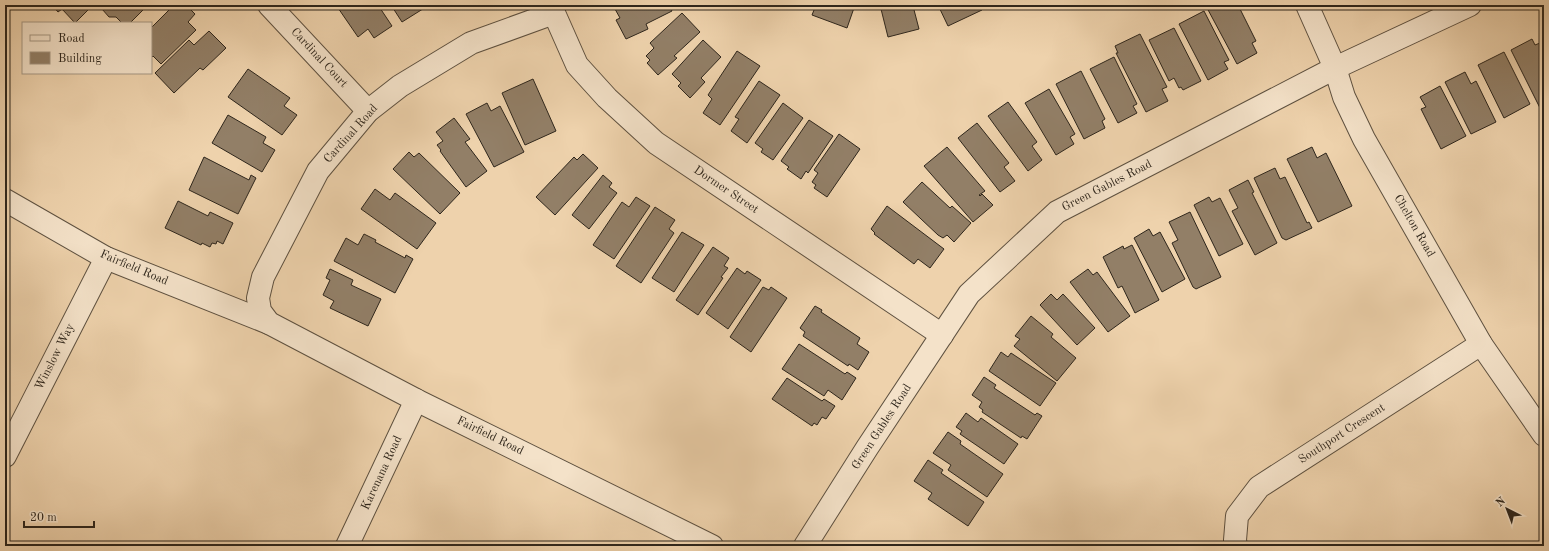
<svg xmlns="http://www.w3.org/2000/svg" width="1549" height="551" viewBox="0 0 1549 551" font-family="'Old Standard TT',serif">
	<rect width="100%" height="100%" fill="#eed2ac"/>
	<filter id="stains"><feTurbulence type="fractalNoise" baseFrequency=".005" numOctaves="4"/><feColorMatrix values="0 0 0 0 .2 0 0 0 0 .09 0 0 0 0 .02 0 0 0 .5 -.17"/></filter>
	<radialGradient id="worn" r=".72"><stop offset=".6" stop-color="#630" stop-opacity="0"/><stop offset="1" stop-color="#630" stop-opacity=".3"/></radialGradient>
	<g fill="#927f67" stroke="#2e261c">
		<polygon points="52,5 93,5 75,23 62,9 58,12"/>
		<polygon points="103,5 148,5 130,23 122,23 116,17 109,17 102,9"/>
		<polygon points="174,5 186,5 195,14 188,22 196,30 161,64 153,56 151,58 151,28"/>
		<polygon points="336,5 378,5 392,26 374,38 368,29 358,37"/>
		<polygon points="391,5 424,5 426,7 402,22"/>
		<polygon points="624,5 669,5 672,11 646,24 648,29 626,39 616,20 620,18 615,9"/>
		<polygon points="816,5 855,5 847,28 812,15"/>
		<polygon points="880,5 914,5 913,6 919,29 888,37"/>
		<polygon points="938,5 980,5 982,10 948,26"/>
		<polygon points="1207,5 1238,5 1256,41 1252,43 1257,53 1237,64 1206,6"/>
		<polygon points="1204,11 1229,60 1224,62 1228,69 1208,80 1179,24"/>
		<polygon points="682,13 700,32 674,56 677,58 658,75 647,63 650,60 646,56 654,48 650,43"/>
		<polygon points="1174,28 1201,81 1183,90 1181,87 1179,88 1174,78 1169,81 1149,40"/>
		<polygon points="209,31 226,48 203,70 200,68 174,93 155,73 189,40 194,45"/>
		<polygon points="1140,34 1167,87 1162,89 1168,101 1146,112 1116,53 1118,53 1115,46"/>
		<polygon points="1532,39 1535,45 1540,43 1544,52 1544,109 1541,110 1511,50"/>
		<polygon points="703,40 721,57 701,78 705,82 690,98 678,86 681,83 672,74"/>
		<polygon points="737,51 760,66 720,125 703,113 712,99 708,95"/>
		<polygon points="1504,52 1530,104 1504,118 1478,65"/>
		<polygon points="1114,57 1137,104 1133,106 1137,113 1118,123 1090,69"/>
		<polygon points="248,69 290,98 284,106 297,115 282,135 228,97"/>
		<polygon points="1081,71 1105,119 1102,121 1105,128 1084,139 1056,84"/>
		<polygon points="1465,72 1471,84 1476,81 1496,122 1471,134 1445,82"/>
		<polygon points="533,79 556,131 525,145 502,93"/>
		<polygon points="759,81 780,95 747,143 731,131 739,119 735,117"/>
		<polygon points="1440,86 1466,136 1441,149 1421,109 1426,107 1420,97"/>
		<polygon points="1049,89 1075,134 1070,137 1074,144 1056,155 1025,103"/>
		<polygon points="1008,102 1037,142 1032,146 1042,160 1028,171 988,116"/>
		<polygon points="487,103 491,111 500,106 524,152 494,167 466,114"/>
		<polygon points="783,103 803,118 773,160 761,152 763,149 755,143"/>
		<polygon points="228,115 266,137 263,143 275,150 262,172 212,143"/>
		<polygon points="454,118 470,139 465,142 487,171 466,187 440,151 441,150 437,145 443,141 436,132"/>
		<polygon points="809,120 833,136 808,173 806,171 801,179 787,169 789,167 781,161"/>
		<polygon points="977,123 1009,163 1004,167 1015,181 1000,192 958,138"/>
		<polygon points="839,134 860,149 827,197 814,188 816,185 812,182 818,173 814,170"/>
		<polygon points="947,147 985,191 979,195 980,196 982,194 993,205 973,222 924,166"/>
		<polygon points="1312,147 1317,158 1326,153 1352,206 1318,222 1287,159"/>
		<polygon points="409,152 414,157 419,153 460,193 440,214 393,169"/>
		<polygon points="583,154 598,168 555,215 536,197 574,157 577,160"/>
		<polygon points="204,157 249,180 251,175 256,178 238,214 189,190"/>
		<polygon points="1275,168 1280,179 1285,177 1307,223 1309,222 1312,228 1286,240 1282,238 1254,178"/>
		<polygon points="603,175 612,183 609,187 617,193 589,229 572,215"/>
		<polygon points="1248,180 1254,192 1252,193 1277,243 1255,255 1232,211 1238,208 1229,190"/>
		<polygon points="922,182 950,208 952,206 971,223 954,242 947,235 943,238 938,235 903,202"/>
		<polygon points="375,189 390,200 395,193 436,223 417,249 361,209"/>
		<polygon points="636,197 650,206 614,259 593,245 622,202 629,207"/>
		<polygon points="1209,197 1212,202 1220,198 1243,244 1219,256 1194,205"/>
		<polygon points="178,201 208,216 210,212 233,223 223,244 217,241 216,244 212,243 210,247 202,243 201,245 165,228"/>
		<polygon points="887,206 944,249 930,268 918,259 914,264 874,234 875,233 871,229"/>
		<polygon points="655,207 675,220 669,229 674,233 641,283 616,266"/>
		<polygon points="1190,212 1221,277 1196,289 1193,287 1172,243 1178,240 1169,222"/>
		<polygon points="1149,229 1153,236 1160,232 1185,279 1162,292 1134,238"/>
		<polygon points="682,232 704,245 674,292 652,278"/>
		<polygon points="364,234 376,240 375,242 405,258 406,255 413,259 395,293 334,261 346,238 358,245"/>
		<polygon points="1132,245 1159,300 1135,313 1122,286 1118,288 1103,257 1123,246 1124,249"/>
		<polygon points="713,247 729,258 724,266 728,268 721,277 723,278 698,315 676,300"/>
		<polygon points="737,268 745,274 747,271 761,280 728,329 706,313"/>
		<polygon points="330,269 353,280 351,285 381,299 368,326 330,308 334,301 323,295 330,280 326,278"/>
		<polygon points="1088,269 1093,275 1097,272 1130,316 1108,332 1070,282"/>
		<polygon points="763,287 769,290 771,287 787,298 751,352 730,337"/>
		<polygon points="1051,294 1057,300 1063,294 1095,328 1077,345 1040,305"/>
		<polygon points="815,306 822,310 821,312 860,338 857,344 869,352 858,370 849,364 848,366 803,336 805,332 800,328"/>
		<polygon points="1031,316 1053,334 1051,337 1076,358 1057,381 1014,346 1020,339 1015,336"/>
		<polygon points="799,344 845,374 847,372 856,378 842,400 828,390 824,396 782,369"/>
		<polygon points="1001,352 1008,357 1011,353 1056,383 1040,406 989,371"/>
		<polygon points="984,377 996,385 994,388 1035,415 1037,413 1042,416 1027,439 1022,436 1021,438 982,412 983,410 979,407 982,402 972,395"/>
		<polygon points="787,378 822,401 824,399 835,406 826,419 822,417 817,425 814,423 812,426 772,399"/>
		<polygon points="966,413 978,422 981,418 1018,444 1004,464 960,434 962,431 956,427"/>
		<polygon points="948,432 961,441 960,444 1003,474 987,497 948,470 951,465 933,453"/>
		<polygon points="928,460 943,470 941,473 984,502 968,526 928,499 932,493 914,481"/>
	</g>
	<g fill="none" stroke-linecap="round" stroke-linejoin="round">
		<g stroke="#5e5140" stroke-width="24">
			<g id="minor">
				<polyline points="269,5 368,111"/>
				<polyline points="553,5 554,13 577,65 607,98 656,143 942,335"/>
				<polyline points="1307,5 1335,68 1344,97 1364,139 1481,344 1544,435"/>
				<polyline points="554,13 471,43 400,86 368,111 318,171 263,277 258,298 260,311 269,323 416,400 712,546"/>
				<polyline points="5,200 106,258 269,323"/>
				<polyline points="5,456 106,258"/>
				<polyline points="347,546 416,400"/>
				<polyline points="805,546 867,448 969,294 1057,212 1335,68 1470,5"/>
				<polyline points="1236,546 1235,540 1237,516 1259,487 1481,344"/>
			</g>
		</g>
		<use href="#minor" stroke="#f4e2c9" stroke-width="22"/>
	</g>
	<g text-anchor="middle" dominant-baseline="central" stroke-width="3.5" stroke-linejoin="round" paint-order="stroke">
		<g font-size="12" fill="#2e261c" stroke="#f4e2c9">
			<text transform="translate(319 58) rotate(47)">Cardinal Court</text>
			<text transform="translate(351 134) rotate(-48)">Cardinal Road</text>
			<text transform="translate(1107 186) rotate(-27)">Green Gables Road</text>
			<text transform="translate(726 190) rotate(34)">Dormer Street</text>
			<text transform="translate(1414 226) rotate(60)">Chelton Road</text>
			<text transform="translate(134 268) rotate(23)">Fairfield Road</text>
			<text transform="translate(55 357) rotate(-63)">Winslow Way</text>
			<text transform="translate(882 427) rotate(-57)">Green Gables Road</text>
			<text transform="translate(1342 434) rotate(-33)">Southport Crescent</text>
			<text transform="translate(490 436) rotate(26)">Fairfield Road</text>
			<text transform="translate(382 473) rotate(-65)">Karenana Road</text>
		</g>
	</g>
	<rect width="1549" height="551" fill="none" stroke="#eed2ac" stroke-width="20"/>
	<rect x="6" y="6" width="1537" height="539" fill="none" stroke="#2e261c" stroke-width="2"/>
	<rect x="10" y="10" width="1529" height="531" fill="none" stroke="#2e261c"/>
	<rect x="22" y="22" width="130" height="52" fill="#f4e2c9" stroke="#a59784"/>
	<rect x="30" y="35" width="20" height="6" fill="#f4e2c9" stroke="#a59784"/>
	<text x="58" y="42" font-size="12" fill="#2e261c">Road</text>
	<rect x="30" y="52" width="20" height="12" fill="#927f67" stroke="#a59784"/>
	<text x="58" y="62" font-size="12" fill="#2e261c">Building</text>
	<g transform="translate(1507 509) rotate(318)" stroke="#f4e2c9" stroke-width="3" paint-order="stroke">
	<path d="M0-3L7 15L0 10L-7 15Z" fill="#2e261c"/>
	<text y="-6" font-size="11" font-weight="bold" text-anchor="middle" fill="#2e261c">N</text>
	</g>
	<path d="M24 521v6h70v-6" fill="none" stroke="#2e261c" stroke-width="2"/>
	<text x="30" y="521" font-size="12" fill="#2e261c" stroke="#f4e2c9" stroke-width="3" paint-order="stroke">20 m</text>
	<rect width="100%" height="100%" filter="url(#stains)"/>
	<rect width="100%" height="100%" fill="url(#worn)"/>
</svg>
